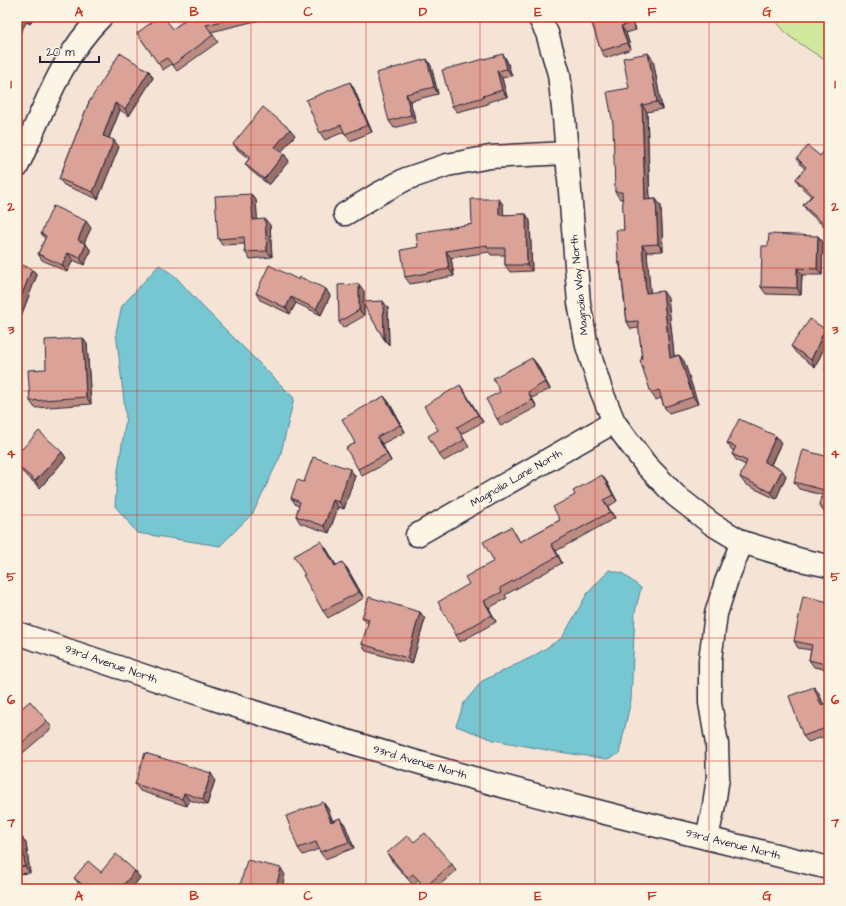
<svg xmlns="http://www.w3.org/2000/svg" width="846" height="906" viewBox="0 0 846 906" font-family="'Architects Daughter',sans-serif">
	<rect width="100%" height="100%" fill="#f5e4d5"/>
	<filter id="ink" filterUnits="userSpaceOnUse"><feTurbulence type="fractalNoise" baseFrequency=".025" numOctaves="2"/><feDisplacementMap in="SourceGraphic" scale="8" xChannelSelector="R" yChannelSelector="G"/><feConvolveMatrix kernelMatrix="1 2 1 2 8 2 1 2 1" color-interpolation-filters="sRGB"/></filter>
	<g filter="url(#ink)">
		<polygon fill="#d0e99f" stroke="#79866d" points="772,17 829,17 829,63 789,36"/>
		<g fill="#77c7d3" stroke="#558596">
			<polygon points="159,265 175,276 201,305 294,398 280,457 253,513 220,546 137,533 115,506 117,477 126,418 116,332 122,306"/>
			<polygon points="609,570 622,573 641,588 635,612 631,700 619,754 607,759 552,751 494,740 456,726 464,703 482,681 532,657 562,638 587,594"/>
		</g>
		<g fill="none" stroke-linecap="round" stroke-linejoin="round">
			<g stroke="#22223b" stroke-width="25">
				<g id="minor">
					<polyline points="539,17 547,33 559,74 564,117 579,303 587,346 601,390 614,422 646,465 676,496 712,524 742,542 801,560 829,566"/>
					<path d="M17 167C42 115 59 58 101 17"/>
					<polyline points="345,214 378,194 406,179 447,165 490,157 567,153"/>
					<polyline points="417,535 614,422"/>
					<path d="M17 633C150 678 283 723 417 762 553 802 691 834 829 868"/>
					<polyline points="707,838 714,805 718,777 717,744 710,703 710,660 716,614 726,582 742,542"/>
				</g>
			</g>
			<use href="#minor" stroke="#fcf5e5" stroke-width="22"/>
		</g>
		<g fill="#bc8b82" stroke="#22223b">
			<polygon points="17,17 34,17 30,24"/>
			<polygon points="189,17 272,17 211,32 218,42 177,71 172,64 163,70 137,33 173,29"/>
			<polygon points="590,17 632,17 636,30 626,33 631,49 606,58 601,51"/>
			<polygon points="648,53 653,60 662,109 647,112 650,199 656,199 661,206 663,251 647,252 650,293 668,298 674,356 679,355 684,361 698,404 669,413 664,407 661,398 656,400 651,393 642,359 639,328 631,329 627,322 620,266 618,262 624,230 623,199 620,199 615,192"/>
			<polygon points="503,54 507,61 512,76 502,78 507,97 488,102 488,104 457,112 452,106"/>
			<polygon points="427,59 431,66 438,94 410,101 416,122 394,128 389,121"/>
			<polygon points="149,71 153,78 129,116 120,110 109,138 119,147 98,199 64,185 59,179 89,102"/>
			<polygon points="350,82 354,89 372,132 350,141 344,132 325,140 320,133"/>
			<polygon points="295,135 281,152 284,154 289,161 269,185 250,170 245,164 249,159 238,150 233,144"/>
			<polygon points="829,146 829,231 808,212 803,205 811,196 800,186 796,179 805,169 801,165 797,158 820,156"/>
			<polygon points="251,194 256,200 257,219 270,225 272,257 250,259 245,252 245,244 222,245 218,239"/>
			<polygon points="499,199 503,205 503,215 526,214 530,221 532,271 510,272 505,265 505,255 491,255 489,252 451,258 454,276 410,284 405,277 418,247 472,224"/>
			<polygon points="91,228 84,243 86,244 91,251 84,265 73,260 67,272 42,260 38,254 45,239 41,233"/>
			<polygon points="818,236 823,242 822,275 802,275 801,295 766,294 761,287 768,246"/>
			<polygon points="17,263 32,269 37,275 21,316 17,315"/>
			<polygon points="299,280 326,289 330,296 321,315 296,303 290,314 260,300 256,293"/>
			<polygon points="364,291 364,302 388,308 389,345 384,339 364,304 364,316 343,328 339,322"/>
			<polygon points="829,335 829,345 827,342 815,367 796,353 791,346"/>
			<polygon points="87,344 91,404 35,408 30,401"/>
			<polygon points="537,364 550,389 532,398 537,407 501,426 497,419"/>
			<polygon points="460,385 483,422 461,434 469,447 444,461 439,455 438,430"/>
			<polygon points="389,402 405,432 382,444 391,461 362,476 358,469 355,443"/>
			<polygon points="776,436 781,443 771,465 782,470 786,476 776,499 745,484 740,477 746,465 737,461 732,454 734,451 732,450 727,443"/>
			<polygon points="17,445 22,449 62,452 66,458 40,488 19,469 17,472"/>
			<polygon points="829,457 829,513 824,512 819,505 822,495 799,489 794,482"/>
			<polygon points="350,469 355,476 344,509 338,507 329,533 300,523 296,516 299,506 296,505 291,498 304,482"/>
			<polygon points="607,482 617,501 608,507 615,518 556,551 562,563 505,595 507,598 489,608 496,622 460,642 456,635 469,584 494,561 515,533 520,542 560,520"/>
			<polygon points="326,548 336,565 347,568 364,598 328,618 323,611 305,575"/>
			<polygon points="829,602 829,670 814,667 809,660 811,650 798,648 794,641"/>
			<polygon points="420,612 425,619 412,664 366,651 362,644 368,624 362,617"/>
			<polygon points="819,693 823,704 829,702 829,735 808,742 803,736"/>
			<polygon points="17,712 47,721 52,728 17,758"/>
			<polygon points="215,780 207,805 189,800 187,806 140,791 135,784"/>
			<polygon points="323,802 328,809 333,821 340,818 345,825 354,848 325,859 320,852 319,849 303,855 298,848"/>
			<polygon points="17,836 26,843 30,873 17,874"/>
			<polygon points="414,842 452,864 456,871 435,889 425,889 418,881 413,885 391,860 387,853"/>
			<polygon points="135,871 140,878 131,889 84,889 79,884 74,878 101,872"/>
		</g>
		<g fill="#99716a" stroke="#22223b">
			<polygon points="21,17 23,17 27,21 17,39 17,24"/>
			<polygon points="25,17 34,17 30,24"/>
			<polygon points="630,17 632,17 636,30 632,23"/>
			<polygon points="621,26 626,33 631,49 627,43"/>
			<polygon points="648,53 653,60 662,109 657,102"/>
			<polygon points="503,54 507,61 512,76 507,69"/>
			<polygon points="427,59 431,66 438,94 434,87"/>
			<polygon points="149,71 153,78 129,116 125,109"/>
			<polygon points="497,71 502,78 507,97 502,90"/>
			<polygon points="350,82 354,89 372,132 368,125"/>
			<polygon points="406,94 410,101 416,122 411,115"/>
			<polygon points="115,103 120,110 107,142 103,136"/>
			<polygon points="642,105 647,112 650,206 645,200"/>
			<polygon points="290,129 295,135 280,154 275,147"/>
			<polygon points="114,140 119,147 98,199 93,192"/>
			<polygon points="284,154 289,161 269,185 264,179"/>
			<polygon points="251,194 256,200 258,226 253,220"/>
			<polygon points="499,199 503,205 504,221 499,215"/>
			<polygon points="656,199 661,206 663,251 658,244"/>
			<polygon points="526,214 530,221 532,271 527,265"/>
			<polygon points="265,219 270,225 272,257 267,251"/>
			<polygon points="86,221 91,228 82,247 78,240"/>
			<polygon points="829,222 829,230 826,226"/>
			<polygon points="818,236 823,242 822,275 817,269"/>
			<polygon points="86,244 91,251 84,265 80,258"/>
			<polygon points="642,245 647,252 651,300 646,293"/>
			<polygon points="446,251 451,258 454,276 449,269"/>
			<polygon points="68,253 73,260 67,272 62,265"/>
			<polygon points="797,268 802,275 801,295 797,288"/>
			<polygon points="32,269 37,275 21,316 17,311 17,307"/>
			<polygon points="359,284 364,291 364,316 359,310"/>
			<polygon points="326,289 330,296 321,315 316,309"/>
			<polygon points="663,291 668,298 675,364 670,358"/>
			<polygon points="291,297 296,303 290,314 286,308"/>
			<polygon points="383,301 388,308 389,345 384,339"/>
			<polygon points="825,329 829,335 829,336 826,340 827,342 815,367 811,360"/>
			<polygon points="83,338 87,344 91,404 86,397"/>
			<polygon points="679,355 684,361 698,404 693,397"/>
			<polygon points="532,358 537,364 550,389 545,382"/>
			<polygon points="460,385 465,392 483,422 478,415"/>
			<polygon points="528,392 532,398 537,407 532,400"/>
			<polygon points="384,396 389,402 405,432 400,425"/>
			<polygon points="776,436 781,443 769,468 764,462"/>
			<polygon points="377,437 382,444 391,461 387,454"/>
			<polygon points="62,452 66,458 40,488 35,481"/>
			<polygon points="17,466 19,469 17,472"/>
			<polygon points="350,469 355,476 344,509 339,502"/>
			<polygon points="782,470 786,476 776,499 771,492"/>
			<polygon points="602,475 607,482 617,501 613,495"/>
			<polygon points="333,500 338,507 329,533 324,526"/>
			<polygon points="603,500 608,507 615,518 610,512"/>
			<polygon points="321,541 326,548 340,572 335,566"/>
			<polygon points="551,544 556,551 562,563 558,556"/>
			<polygon points="342,562 347,568 364,598 359,592"/>
			<polygon points="484,601 489,608 496,622"/>
			<polygon points="420,612 425,619 412,664 407,658"/>
			<polygon points="814,687 819,693 826,711 821,705"/>
			<polygon points="211,773 215,780 207,805 203,799"/>
			<polygon points="184,793 189,800 187,806 182,799"/>
			<polygon points="323,802 328,809 335,828 331,822"/>
			<polygon points="340,818 345,825 354,848 349,842"/>
			<polygon points="21,836 26,843 30,873 25,866"/>
			<polygon points="281,868 285,875 282,889 276,887"/>
			<polygon points="135,871 140,878 131,889 120,889"/>
		</g>
		<g fill="#dba297" stroke="#22223b">
			<polygon points="17,17 21,17 17,24"/>
			<polygon points="159,17 164,17 173,29 189,17 239,17 206,25 213,35 173,65 167,58 158,63 137,33"/>
			<polygon points="590,17 630,17 632,23 621,26 627,43 601,51"/>
			<polygon points="120,53 149,71 125,109 115,103 103,136 114,140 93,192 59,179 89,102"/>
			<polygon points="648,53 657,102 642,105 645,200 656,199 658,244 642,245 646,293 663,291 670,358 679,355 693,397 664,407 659,390 651,393 640,360 642,359 638,321 627,322 620,262 618,262 616,230 624,230 622,192 615,192 613,124 607,92 629,88 623,58"/>
			<polygon points="503,54 507,69 497,71 502,90 483,96 484,97 452,106 442,70"/>
			<polygon points="427,59 434,87 406,94 411,115 389,121 376,73"/>
			<polygon points="350,82 368,125 345,134 341,125 320,133 306,100"/>
			<polygon points="263,107 290,129 275,147 284,154 264,179 245,164 251,157 233,144"/>
			<polygon points="808,146 820,156 829,146 829,222 826,226 803,205 813,195 796,179 806,167 797,158"/>
			<polygon points="251,194 253,220 265,219 267,251 245,252 244,237 218,239 215,196"/>
			<polygon points="471,199 499,199 499,215 526,214 527,265 505,265 505,248 487,248 487,245 446,251 449,269 405,277 401,250 418,247 416,233 472,224"/>
			<polygon points="53,206 86,221 78,240 86,244 80,258 68,253 62,265 38,254 46,236 41,233"/>
			<polygon points="769,234 818,236 817,269 797,268 797,288 761,287 762,246 768,246"/>
			<polygon points="17,263 32,269 17,307"/>
			<polygon points="269,265 299,280 300,277 326,289 316,309 291,297 286,308 256,293"/>
			<polygon points="359,284 359,310 339,322 338,285"/>
			<polygon points="383,301 384,339 362,302"/>
			<polygon points="810,319 825,329 811,360 791,346"/>
			<polygon points="829,336 829,342 826,340"/>
			<polygon points="83,338 86,397 30,401 28,370 46,369 45,340"/>
			<polygon points="829,356 829,373 825,370"/>
			<polygon points="532,358 545,382 528,392 532,400 497,419 486,399 500,392 493,378"/>
			<polygon points="460,385 478,415 457,427 464,440 439,455 428,436 438,430 424,406"/>
			<polygon points="384,396 400,425 377,437 387,454 358,469 346,448 355,443 342,419"/>
			<polygon points="739,419 776,436 764,462 782,470 771,492 740,477 747,461 732,454 736,447 727,443"/>
			<polygon points="39,431 62,452 35,481 17,465 17,445 22,449"/>
			<polygon points="803,450 829,457 829,508 819,505 824,490 794,482"/>
			<polygon points="313,457 350,469 339,502 333,500 324,526 296,516 300,502 291,498 297,480 304,482"/>
			<polygon points="602,475 613,495 603,500 610,512 551,544 558,556 500,588 502,592 484,601 492,615 456,635 438,602 469,584 465,577 494,561 483,542 511,527 520,542 560,520 553,507 575,495 573,491"/>
			<polygon points="321,541 335,566 342,562 359,592 323,611 303,575 305,575 294,556"/>
			<polygon points="803,596 829,602 829,665 809,660 812,645 794,641"/>
			<polygon points="369,597 420,612 407,658 362,644 369,619 362,617"/>
			<polygon points="814,687 821,705 829,702 829,734 826,728 803,736 789,696"/>
			<polygon points="30,701 47,721 17,747 17,712"/>
			<polygon points="145,753 211,773 203,799 184,793 182,799 135,784"/>
			<polygon points="323,802 331,822 340,818 349,842 320,852 316,842 298,848 286,816"/>
			<polygon points="425,833 452,864 425,887 413,874 408,878 387,853 408,835 414,842"/>
			<polygon points="17,836 21,836 25,866 17,867"/>
			<polygon points="116,854 135,871 120,889 88,889 74,878 88,861 101,872"/>
			<polygon points="247,860 281,868 276,887 285,889 239,889"/>
		</g>
	</g>
	<path fill="none" stroke="#c8321e" stroke-width="1" stroke-opacity="0.55" d="M137 17V889M251 17V889M366 17V889M480 17V889M595 17V889M709 17V889M17 145H829M17 268H829M17 391H829M17 515H829M17 638H829M17 761H829"/>
	<g text-anchor="middle" dominant-baseline="central" stroke-width="4" stroke-linejoin="round" paint-order="stroke">
		<g font-size="11" fill="#22223b" stroke="#fcf5e5">
			<text transform="translate(579 285) rotate(-96)">Magnolia Way North</text>
			<text transform="translate(516 478) rotate(-30)">Magnolia Lane North</text>
			<text transform="translate(111 664) rotate(19)">93rd Avenue North</text>
			<text transform="translate(420 762) rotate(16)">93rd Avenue North</text>
			<text transform="translate(733 844) rotate(14)">93rd Avenue North</text>
		</g>
	</g>
	<rect width="846" height="906" fill="none" stroke="#fcf5e5" stroke-width="44"/>
	<path d="M40 56v6h59v-6" fill="none" stroke="#22223b" stroke-width="2"/>
	<text x="46" y="56" font-size="12" fill="#22223b" stroke="#fcf5e5" stroke-width="3" paint-order="stroke">20 m</text>
	<rect x="22" y="22" width="802" height="862" fill="none" stroke="#c8321e" stroke-width="1.5"/>
	<g font-size="13" text-anchor="middle" font-weight="bold" fill="#c8321e">
		<text x="79" y="16">A</text>
		<text x="194" y="16">B</text>
		<text x="308" y="16">C</text>
		<text x="423" y="16">D</text>
		<text x="538" y="16">E</text>
		<text x="652" y="16">F</text>
		<text x="767" y="16">G</text>
		<text x="11" y="88">1</text>
		<text x="835" y="88">1</text>
		<text x="11" y="211">2</text>
		<text x="835" y="211">2</text>
		<text x="11" y="334">3</text>
		<text x="835" y="334">3</text>
		<text x="11" y="458">4</text>
		<text x="835" y="458">4</text>
		<text x="11" y="581">5</text>
		<text x="835" y="581">5</text>
		<text x="11" y="704">6</text>
		<text x="835" y="704">6</text>
		<text x="11" y="827">7</text>
		<text x="835" y="827">7</text>
		<text x="79" y="900">A</text>
		<text x="194" y="900">B</text>
		<text x="308" y="900">C</text>
		<text x="423" y="900">D</text>
		<text x="538" y="900">E</text>
		<text x="652" y="900">F</text>
		<text x="767" y="900">G</text>
	</g>
</svg>
